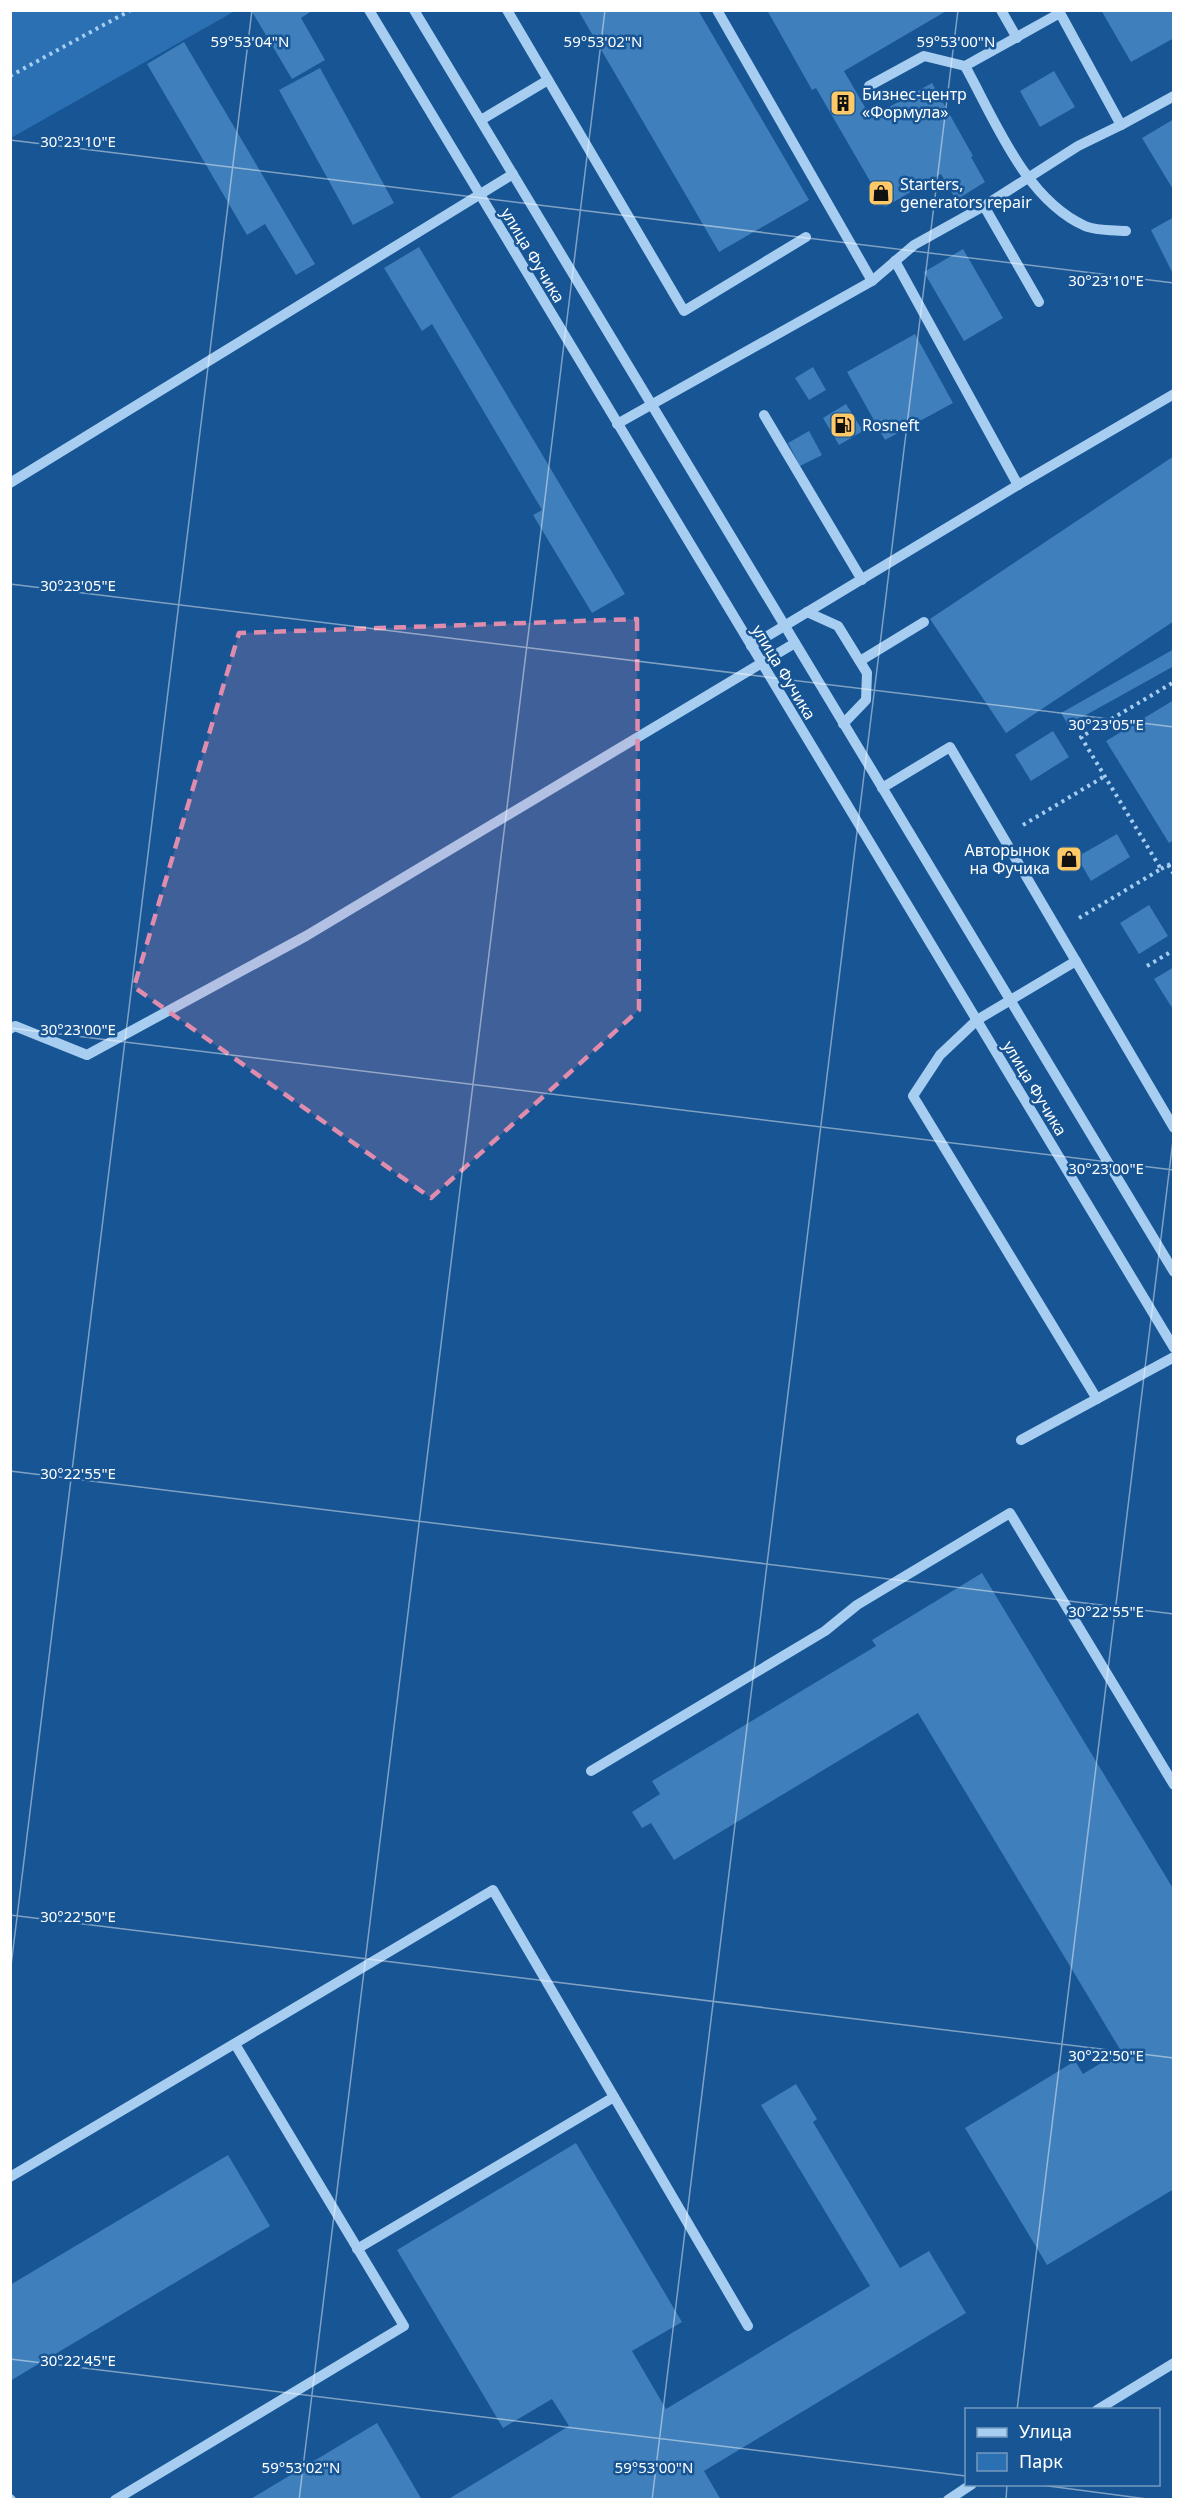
<svg xmlns="http://www.w3.org/2000/svg" width="1184" height="2510" viewBox="0 0 1184 2510" font-family="'Noto Sans',sans-serif">
	<rect width="100%" height="100%" fill="#175594"/>
	<polygon fill="#2a70b2" points="11,10 235,10 235,11 11,138"/>
	<g fill="#3f7fbb">
		<polygon points="251,10 313,10 301,18 325,60 292,79"/>
		<polygon points="578,10 698,10 809,200 719,252"/>
		<polygon points="767,10 948,10 844,71 870,116 881,109 882,111 932,83 973,156 971,157 985,182 956,200 941,174 885,207 816,88 812,90"/>
		<polygon points="1101,10 1174,10 1174,38 1131,62"/>
		<polygon points="184,42 315,264 296,275 265,224 247,235 147,64"/>
		<polygon points="320,68 394,203 353,225 279,90"/>
		<polygon points="1054,71 1075,107 1040,127 1020,91"/>
		<polygon points="1174,119 1174,191 1142,138"/>
		<polygon points="1174,217 1174,276 1151,230"/>
		<polygon points="419,247 625,594 592,613 533,515 542,510 432,324 422,331 384,268"/>
		<polygon points="963,249 1003,318 964,341 924,272"/>
		<polygon points="915,334 953,403 885,440 847,372"/>
		<polygon points="813,367 826,390 809,400 795,378"/>
		<polygon points="846,404 863,431 839,445 823,418"/>
		<polygon points="809,431 822,455 800,466 788,443"/>
		<polygon points="1174,456 1174,621 1006,733 930,619"/>
		<polygon points="1174,649 1174,666 1068,725 1061,713"/>
		<polygon points="1174,700 1174,840 1169,843 1106,741"/>
		<polygon points="1053,731 1069,757 1031,781 1015,755"/>
		<polygon points="1117,834 1130,857 1091,881 1077,857"/>
		<polygon points="1149,905 1168,936 1139,954 1120,923"/>
		<polygon points="1174,967 1174,1011 1154,979"/>
		<polygon points="982,1573 1174,1890 1174,2189 1047,2265 965,2128 1075,2061 1083,2074 1121,2051 918,1713 674,1860 651,1823 642,1828 632,1812 660,1794 652,1781 876,1646 872,1640"/>
		<polygon points="796,2084 817,2119 813,2122 900,2268 929,2251 966,2313 704,2471 721,2500 447,2500 569,2426 552,2399 503,2428 397,2250 576,2143 682,2322 632,2351 666,2409 870,2286 761,2105"/>
		<polygon points="228,2155 270,2226 10,2381 10,2285"/>
		<polygon points="377,2423 422,2500 249,2500"/>
	</g>
	<g fill="none" stroke-linecap="round" stroke-linejoin="round">
		<g stroke="#a7cdf1" stroke-width="4" stroke-dasharray="3 4.5" stroke-linecap="butt">
			<polyline points="10,76 131,10"/>
			<polyline points="1023,825 1105,776"/>
			<polyline points="1168,865 1174,874"/>
			<polyline points="1161,869 1174,862"/>
			<polyline points="1079,918 1161,869 1081,737 1174,682"/>
			<polyline points="1147,966 1174,950"/>
		</g>
		<g stroke="#a7cdf1" stroke-width="10">
			<polyline points="369,10 1174,1348"/>
			<polyline points="414,10 1174,1272"/>
			<polyline points="507,10 684,311 806,237"/>
			<polyline points="717,10 872,281"/>
			<polyline points="1001,10 1017,38"/>
			<polyline points="869,86 924,56 965,66"/>
			<polyline points="481,120 548,80"/>
			<path d="M1121 125 1060 13 965 66C995 120 1025 199 1085 226 1096 231 1114 230 1126 231"/>
			<polyline points="984,206 1039,302"/>
			<polyline points="895,261 1018,485"/>
			<polyline points="764,415 862,580"/>
			<polyline points="617,424 872,281 914,245 984,206 1078,146 1121,125 1174,96"/>
			<polyline points="10,483 513,174"/>
			<polyline points="807,612 838,626 867,673 866,700 843,724"/>
			<polyline points="751,646 1018,485 1174,394"/>
			<polyline points="860,661 924,622"/>
			<polyline points="882,788 950,747 1174,1128"/>
			<polyline points="1076,961 977,1020 940,1055 913,1096 1097,1399"/>
			<polyline points="10,1029 15,1026 87,1055 306,936 795,643"/>
			<polyline points="1021,1440 1174,1357"/>
			<polyline points="591,1771 825,1631 857,1605 1010,1513 1174,1785"/>
			<polyline points="10,2177 493,1890 748,2326"/>
			<polyline points="357,2249 614,2097"/>
			<polyline points="1097,2410 1174,2363"/>
			<polyline points="10,2499 11,2500"/>
			<polyline points="115,2500 404,2326 235,2044"/>
			<polyline points="948,2500 972,2484"/>
		</g>
	</g>
	<path fill="#e08cad" fill-opacity="0.2" stroke="#e08cad" stroke-width="4.5" stroke-dasharray="12 8" stroke-linejoin="round" d="M637 619 639 1010 431 1198 134 987 239 633Z"/>
	<path fill="none" stroke="#fff" stroke-width="1.5" stroke-opacity="0.45" d="M10 140 1174 283M10 584 1174 727M10 1028 1174 1170M10 1471 1174 1614M10 1915 1174 2058M10 1974 252 10M10 2359 966 2476M1017 2410 1174 1132M1033 2484 1155 2500M299 2500 605 10M652 2500 958 10M1006 2500 1007 2484"/>
	<defs>
		<g id="building-square" transform="scale(1.35)"><rect x="-9" y="-9" width="18" height="18" rx="4" fill="#ffc967" stroke="#175594"/><path d="M-4-6H4V6H1V3H-1V6H-4ZM-2.5-4.3h1.7v1.8h-1.7ZM.8-4.3h1.7v1.8H.8ZM-2.5-1h1.7V.8h-1.7ZM.8-1h1.7V.8H.8Z" fill="#111"/></g>
		<g id="shop-square" transform="scale(1.35)"><rect x="-9" y="-9" width="18" height="18" rx="4" fill="#ffc967" stroke="#175594"/><path d="M-5-2.5h2.3a2.7 3.5 0 0 1 5.4 0H5L5.5 6h-11ZM-1.5-2.5h3a1.5 2.3 0 0 0-3 0Z" fill="#111"/></g>
		<g id="fuel-square" transform="scale(1.35)"><rect x="-9" y="-9" width="18" height="18" rx="4" fill="#ffc967" stroke="#175594"/><path d="M-5.5-6h7V0h2V4h1.3V-2.5L3-4.5l.8-.8L6-3V5H2.5V1h-1V6h-7ZM-4.2-4.7v3.2H.2V-4.7Z" fill="#111"/></g>
	</defs>
	<g fill-rule="evenodd">
		<use href="#building-square" x="843" y="103"/>
		<use href="#shop-square" x="881" y="193"/>
		<use href="#fuel-square" x="843" y="425"/>
		<use href="#shop-square" x="1069" y="859"/>
	</g>
	<g text-anchor="middle" dominant-baseline="central" stroke-width="5" stroke-linejoin="round" paint-order="stroke">
		<g font-size="16" fill="#fff" stroke="#175594" text-anchor="start">
			<text x="862" y="94">Бизнес-центр<tspan x="862" dy="18">«Формула»</tspan></text>
			<text x="900" y="184">Starters,<tspan x="900" dy="18">generators repair</tspan></text>
			<text x="862" y="425">Rosneft</text>
			<text x="1050" y="850" text-anchor="end">Авторынок<tspan x="1050" dy="18">на Фучика</tspan></text>
		</g>
		<g font-size="16" fill="#fff" stroke="#175594">
			<text transform="translate(533 255) rotate(59)">улица Фучика</text>
			<text transform="translate(784 672) rotate(59)">улица Фучика</text>
			<text transform="translate(1035 1088) rotate(59)">улица Фучика</text>
		</g>
	</g>
	<g font-size="15" text-anchor="middle" fill="#fff" stroke="#175594" stroke-width="5" stroke-linejoin="round" paint-order="stroke">
		<text x="250" y="47">59°53'04"N</text>
		<text x="603" y="47">59°53'02"N</text>
		<text x="956" y="47">59°53'00"N</text>
		<text x="78" y="147">30°23'10"E</text>
		<text x="1106" y="286">30°23'10"E</text>
		<text x="78" y="591">30°23'05"E</text>
		<text x="1106" y="730">30°23'05"E</text>
		<text x="78" y="1035">30°23'00"E</text>
		<text x="1106" y="1174">30°23'00"E</text>
		<text x="78" y="1479">30°22'55"E</text>
		<text x="1106" y="1617">30°22'55"E</text>
		<text x="78" y="1922">30°22'50"E</text>
		<text x="1106" y="2061">30°22'50"E</text>
		<text x="78" y="2366">30°22'45"E</text>
		<text x="301" y="2473">59°53'02"N</text>
		<text x="654" y="2473">59°53'00"N</text>
	</g>
	<rect width="1184" height="2510" fill="none" stroke="#ffffff" stroke-width="24"/>
	<rect x="965" y="2408" width="195" height="78" fill="#175594" stroke="#7499bf" stroke-width="1.5"/>
	<rect x="977" y="2428" width="30" height="9" fill="#a7cdf1" stroke="#7499bf" stroke-width="1.5"/>
	<text x="1019" y="2438" font-size="18" fill="#ffffff">Улица</text>
	<rect x="977" y="2453" width="30" height="18" fill="#2a70b2" stroke="#7499bf" stroke-width="1.5"/>
	<text x="1019" y="2468" font-size="18" fill="#ffffff">Парк</text>
</svg>
